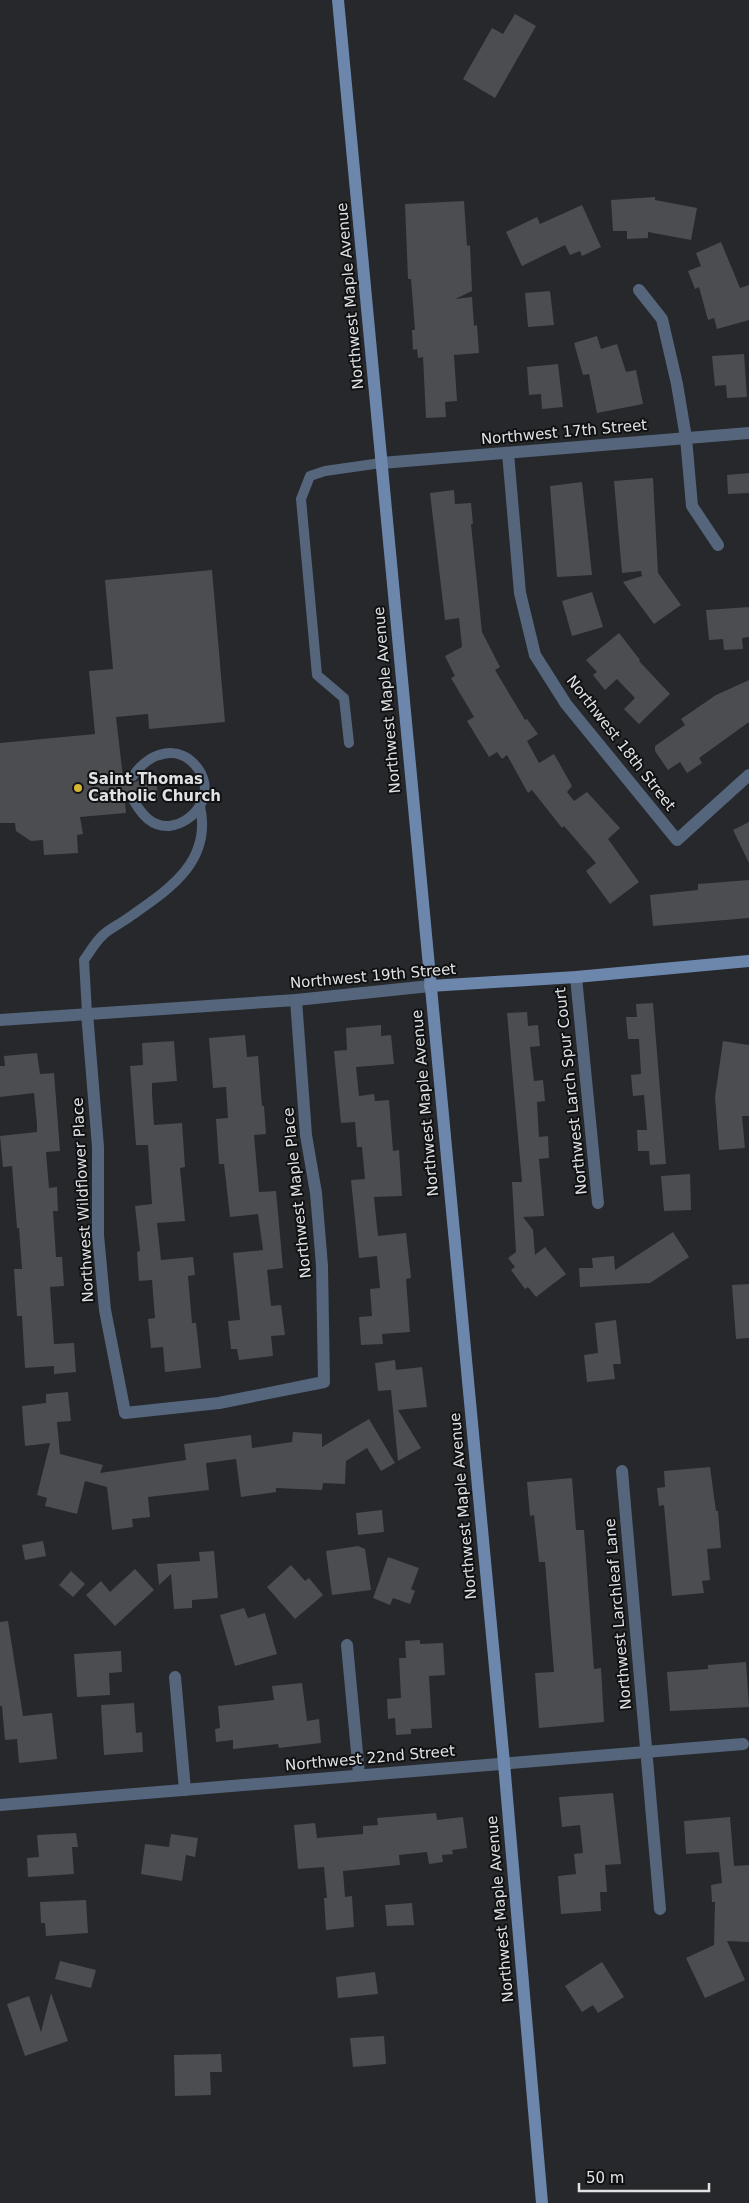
<svg xmlns="http://www.w3.org/2000/svg" width="749" height="2203" viewBox="0 0 749 2203" font-family="'DejaVu Sans',sans-serif">
	<rect width="100%" height="100%" fill="#26282b"/>
	<g fill="#4b4d51">
		<polygon points="515,14 536,26 495,98 463,79 492,28 503,34"/>
		<polygon points="655,197 655,200 697,208 691,240 648,232 648,238 627,239 627,231 613,231 611,200"/>
		<polygon points="464,201 467,246 470,245 472,291 455,299 472,297 474,326 477,325 479,353 454,355 457,401 445,402 446,417 426,418 423,357 418,358 417,349 413,350 412,330 415,330 411,279 408,279 405,204"/>
		<polygon points="582,205 601,247 582,256 580,251 570,255 565,245 522,266 506,232 537,217 540,224"/>
		<polygon points="721,242 740,288 749,285 749,320 717,329 714,318 708,320 699,287 695,289 688,271 701,266 696,253"/>
		<polygon points="550,291 554,325 528,327 525,293"/>
		<polygon points="597,336 601,349 617,344 626,372 636,370 643,404 597,413 589,374 583,375 574,343"/>
		<polygon points="744,354 747,397 727,398 726,385 715,386 712,356"/>
		<polygon points="558,364 563,407 542,409 541,394 529,395 527,367"/>
		<polygon points="749,473 749,493 728,494 727,475"/>
		<polygon points="653,478 658,573 681,605 654,624 623,582 642,576 641,571 622,573 614,481"/>
		<polygon points="582,482 592,575 557,577 550,486"/>
		<polygon points="454,490 455,504 471,503 473,524 471,524 482,632 500,667 495,670 525,720 527,719 538,734 527,741 539,763 554,754 572,786 567,792 574,801 587,792 620,828 608,839 639,882 610,904 586,871 596,863 564,826 562,828 532,790 528,793 507,755 502,759 497,752 489,757 467,721 474,717 451,678 455,676 445,656 462,647 459,618 445,620 430,493"/>
		<polygon points="212,570 225,722 149,729 148,714 116,717 123,777 126,777 128,781 132,783 138,781 142,775 156,774 158,799 142,801 138,795 133,794 125,802 126,813 80,817 83,834 77,835 78,853 44,855 43,840 31,841 16,831 15,823 0,823 0,743 95,734 89,671 113,669 105,580"/>
		<polygon points="592,592 603,627 572,636 562,601"/>
		<polygon points="749,607 749,637 742,638 743,649 724,650 723,639 709,640 706,610"/>
		<polygon points="619,633 640,660 639,661 670,694 639,724 624,709 635,698 617,679 605,690 593,675 597,672 586,660"/>
		<polygon points="749,680 749,722 699,758 702,763 687,773 680,762 668,770 655,751 655,746 685,725 681,719 716,695"/>
		<polygon points="749,822 749,863 733,830"/>
		<polygon points="749,880 749,918 653,926 650,895 698,890 698,884"/>
		<polygon points="653,1003 666,1164 650,1165 649,1151 638,1151 637,1130 647,1130 644,1095 633,1096 631,1075 641,1074 639,1039 628,1039 626,1017 637,1017 636,1004"/>
		<polygon points="527,1012 528,1026 538,1025 540,1046 530,1047 534,1081 543,1080 545,1101 537,1102 539,1137 548,1136 549,1158 539,1159 544,1216 523,1217 533,1230 535,1255 545,1247 566,1274 536,1297 528,1287 525,1289 511,1270 515,1267 508,1258 516,1252 512,1182 522,1182 507,1013"/>
		<polygon points="381,1025 381,1036 391,1035 394,1064 356,1067 359,1096 374,1094 375,1101 389,1100 393,1151 399,1150 402,1196 374,1197 377,1227 378,1236 406,1233 411,1278 406,1279 410,1332 382,1334 383,1344 361,1345 359,1317 372,1316 370,1289 380,1288 377,1256 359,1258 351,1180 365,1179 362,1147 357,1147 355,1122 341,1123 334,1051 347,1050 346,1028"/>
		<polygon points="245,1035 247,1057 258,1056 262,1106 264,1106 266,1134 254,1135 259,1192 276,1191 283,1268 267,1270 271,1306 281,1305 285,1335 271,1336 273,1356 239,1360 237,1349 231,1349 228,1321 240,1320 233,1253 263,1250 258,1214 230,1217 224,1164 219,1164 216,1119 228,1118 226,1087 213,1088 209,1038"/>
		<polygon points="174,1041 177,1081 152,1083 152,1094 154,1125 182,1123 185,1167 180,1168 185,1221 157,1223 161,1260 193,1257 195,1275 188,1276 192,1323 196,1323 201,1368 165,1372 163,1347 151,1348 148,1319 155,1318 152,1280 139,1281 137,1252 140,1251 135,1206 152,1204 148,1145 136,1145 130,1066 143,1065 142,1043"/>
		<polygon points="723,1041 749,1045 749,1116 742,1116 745,1148 719,1150 715,1097"/>
		<polygon points="37,1053 40,1074 54,1073 60,1151 46,1152 49,1188 57,1187 58,1211 53,1211 56,1257 62,1257 64,1286 50,1287 54,1344 74,1343 76,1372 54,1374 54,1366 25,1368 22,1316 17,1316 14,1269 22,1269 19,1228 17,1228 12,1166 3,1167 0,1136 37,1132 37,1124 34,1093 0,1097 0,1066 5,1066 4,1056"/>
		<polygon points="690,1174 691,1210 664,1211 661,1176"/>
		<polygon points="673,1232 689,1257 650,1283 580,1287 579,1268 593,1268 592,1258 614,1256 615,1270"/>
		<polygon points="749,1284 749,1338 736,1339 732,1285"/>
		<polygon points="616,1320 621,1364 613,1364 615,1379 587,1382 584,1355 598,1353 595,1323"/>
		<polygon points="395,1360 396,1370 422,1367 427,1407 398,1410 421,1448 398,1461 391,1390 378,1391 375,1363"/>
		<polygon points="68,1392 71,1421 57,1422 60,1454 103,1465 100,1473 186,1460 184,1444 251,1435 252,1448 292,1442 293,1432 322,1434 322,1447 369,1419 395,1463 381,1471 367,1448 346,1461 345,1484 323,1483 322,1490 276,1488 276,1492 241,1497 236,1459 206,1463 209,1490 148,1497 150,1517 132,1519 133,1527 112,1530 107,1487 85,1481 77,1514 45,1506 47,1498 37,1495 50,1443 25,1446 22,1406 46,1403 46,1394"/>
		<polygon points="710,1467 716,1511 718,1511 721,1548 707,1549 710,1580 702,1581 704,1593 672,1596 664,1505 659,1506 657,1488 665,1487 664,1471"/>
		<polygon points="572,1478 576,1530 584,1530 594,1669 601,1668 604,1722 539,1728 535,1673 554,1672 545,1562 539,1562 534,1515 530,1516 527,1482"/>
		<polygon points="382,1510 384,1532 358,1535 356,1513"/>
		<polygon points="43,1541 46,1556 25,1560 22,1545"/>
		<polygon points="358,1546 365,1549 371,1590 332,1595 326,1551"/>
		<polygon points="214,1551 218,1598 192,1600 192,1608 174,1609 171,1574 159,1585 157,1564 200,1561 199,1552"/>
		<polygon points="388,1557 419,1568 411,1589 415,1591 410,1604 393,1598 390,1605 373,1598"/>
		<polygon points="291,1565 305,1581 309,1578 323,1595 295,1619 267,1587"/>
		<polygon points="135,1569 154,1590 115,1626 86,1595 101,1581 110,1592"/>
		<polygon points="71,1571 85,1584 73,1597 59,1585"/>
		<polygon points="244,1608 248,1618 265,1613 277,1654 235,1666 220,1615"/>
		<polygon points="8,1621 23,1716 52,1713 57,1759 19,1763 17,1739 5,1740 2,1706 0,1706 0,1622"/>
		<polygon points="420,1640 420,1644 443,1643 445,1675 429,1676 432,1728 411,1729 411,1734 396,1735 395,1718 388,1719 387,1699 401,1698 399,1658 406,1658 405,1641"/>
		<polygon points="121,1651 122,1672 109,1673 110,1695 77,1697 74,1654"/>
		<polygon points="746,1662 749,1707 670,1711 667,1672 708,1669 708,1665"/>
		<polygon points="302,1683 307,1721 319,1719 321,1743 279,1748 278,1744 233,1749 233,1740 216,1742 215,1729 220,1728 218,1706 274,1700 272,1686"/>
		<polygon points="134,1703 136,1733 142,1732 143,1752 104,1755 101,1705"/>
		<polygon points="613,1793 621,1864 605,1865 607,1892 600,1892 601,1911 561,1914 558,1876 576,1874 574,1854 583,1853 580,1825 562,1827 559,1797"/>
		<polygon points="436,1813 437,1820 463,1817 467,1848 452,1850 453,1854 442,1855 443,1862 429,1864 427,1852 399,1855 400,1865 343,1871 345,1897 352,1896 354,1927 326,1930 324,1898 327,1898 324,1867 298,1869 294,1825 315,1823 317,1838 363,1834 363,1826 378,1825 377,1818"/>
		<polygon points="730,1817 734,1866 749,1865 749,1942 727,1941 745,1980 705,1998 686,1958 714,1945 715,1902 712,1902 711,1885 722,1883 719,1852 686,1854 684,1821"/>
		<polygon points="76,1833 78,1847 72,1847 74,1874 28,1877 27,1858 39,1857 37,1835"/>
		<polygon points="171,1834 198,1838 195,1857 186,1855 182,1881 141,1874 145,1844 169,1847"/>
		<polygon points="86,1900 88,1933 46,1936 45,1923 41,1923 40,1902"/>
		<polygon points="412,1903 414,1925 387,1926 385,1905"/>
		<polygon points="60,1961 96,1970 91,1988 55,1979"/>
		<polygon points="602,1962 624,1997 598,2013 593,2005 582,2012 565,1986"/>
		<polygon points="375,1972 378,1994 338,1998 336,1977"/>
		<polygon points="51,1993 68,2041 25,2056 7,2004 29,1996 41,2032"/>
		<polygon points="384,2036 386,2064 353,2067 350,2038"/>
		<polygon points="221,2054 222,2072 210,2072 211,2095 175,2096 174,2055"/>
	</g>
	<g fill="none" stroke-linecap="round" stroke-linejoin="round">
		<g stroke="#54657c" stroke-width="10">
			<polyline points="349,743 344,698 317,675 301,499 310,476 325,471 381,463"/>
			<path d="M133 776C149 752 180 742 199 770 215 794 195 823 169 826 152 827 142 815 134 801"/>
			<path d="M87 1013 84 960C90 952 95 942 103 935 109 929 118 925 125 920 165 892 213 864 200 806"/>
		</g>
		<g stroke="#54657c" stroke-width="12">
			<polyline points="639,290 662,319 677,384 686,438 692,506 718,545"/>
			<polyline points="508,453 520,593 535,655 566,704 677,840 749,775"/>
			<polyline points="381,463 749,433"/>
			<polyline points="576,977 598,1203"/>
			<polyline points="87,1013 98,1147 98,1235 105,1310 125,1413 219,1403 324,1382 322,1266 316,1193 306,1135 296,1000"/>
			<polyline points="0,1020 296,1000 430,986"/>
			<polyline points="622,1471 660,1909"/>
			<polyline points="347,1645 359,1774"/>
			<polyline points="175,1677 185,1790"/>
			<polyline points="0,1805 743,1744"/>
		</g>
		<g stroke="#6c87ab" stroke-width="12">
			<polyline points="338,0 504,1763 542,2203"/>
			<polyline points="430,986 576,977 749,961"/>
		</g>
	</g>
	<circle fill="#d5b534" stroke="#101112" stroke-width="2" cx="78" cy="788" r="5"/>
	<g text-anchor="middle" dominant-baseline="central" stroke-width="4" stroke-linejoin="round" paint-order="stroke">
		<g font-size="15" fill="#e1e2e4" stroke="#101112">
			<text transform="translate(350 296) rotate(-95)">Northwest Maple Avenue</text>
			<text transform="translate(564 432) rotate(-5)">Northwest 17th Street</text>
			<text transform="translate(387 700) rotate(-95)">Northwest Maple Avenue</text>
			<text transform="translate(621 743) rotate(52)">Northwest 18th Street</text>
			<text transform="translate(373 976) rotate(-5)">Northwest 19th Street</text>
			<text transform="translate(571 1091) rotate(-96)">Northwest Larch Spur Court</text>
			<text transform="translate(425 1103) rotate(-95)">Northwest Maple Avenue</text>
			<text transform="translate(297 1193) rotate(-96)">Northwest Maple Place</text>
			<text transform="translate(83 1200) rotate(-93)">Northwest Wildflower Place</text>
			<text transform="translate(463 1506) rotate(-95)">Northwest Maple Avenue</text>
			<text transform="translate(618 1614) rotate(-95)">Northwest Larchleaf Lane</text>
			<text transform="translate(370 1758) rotate(-5)">Northwest 22nd Street</text>
			<text transform="translate(500 1909) rotate(-95)">Northwest Maple Avenue</text>
		</g>
		<g font-size="15" font-weight="bold" fill="#e1e2e4" stroke="#101112" text-anchor="start">
			<text x="88" y="779">Saint Thomas<tspan x="88" dy="17">Catholic Church</tspan></text>
		</g>
	</g>
	<path d="M579 2183v8h130v-8" fill="none" stroke="#e1e2e4" stroke-width="2.5"/>
	<text x="586" y="2183" font-size="15" fill="#e1e2e4" stroke="#101112" stroke-width="4" paint-order="stroke">50 m</text>
</svg>
